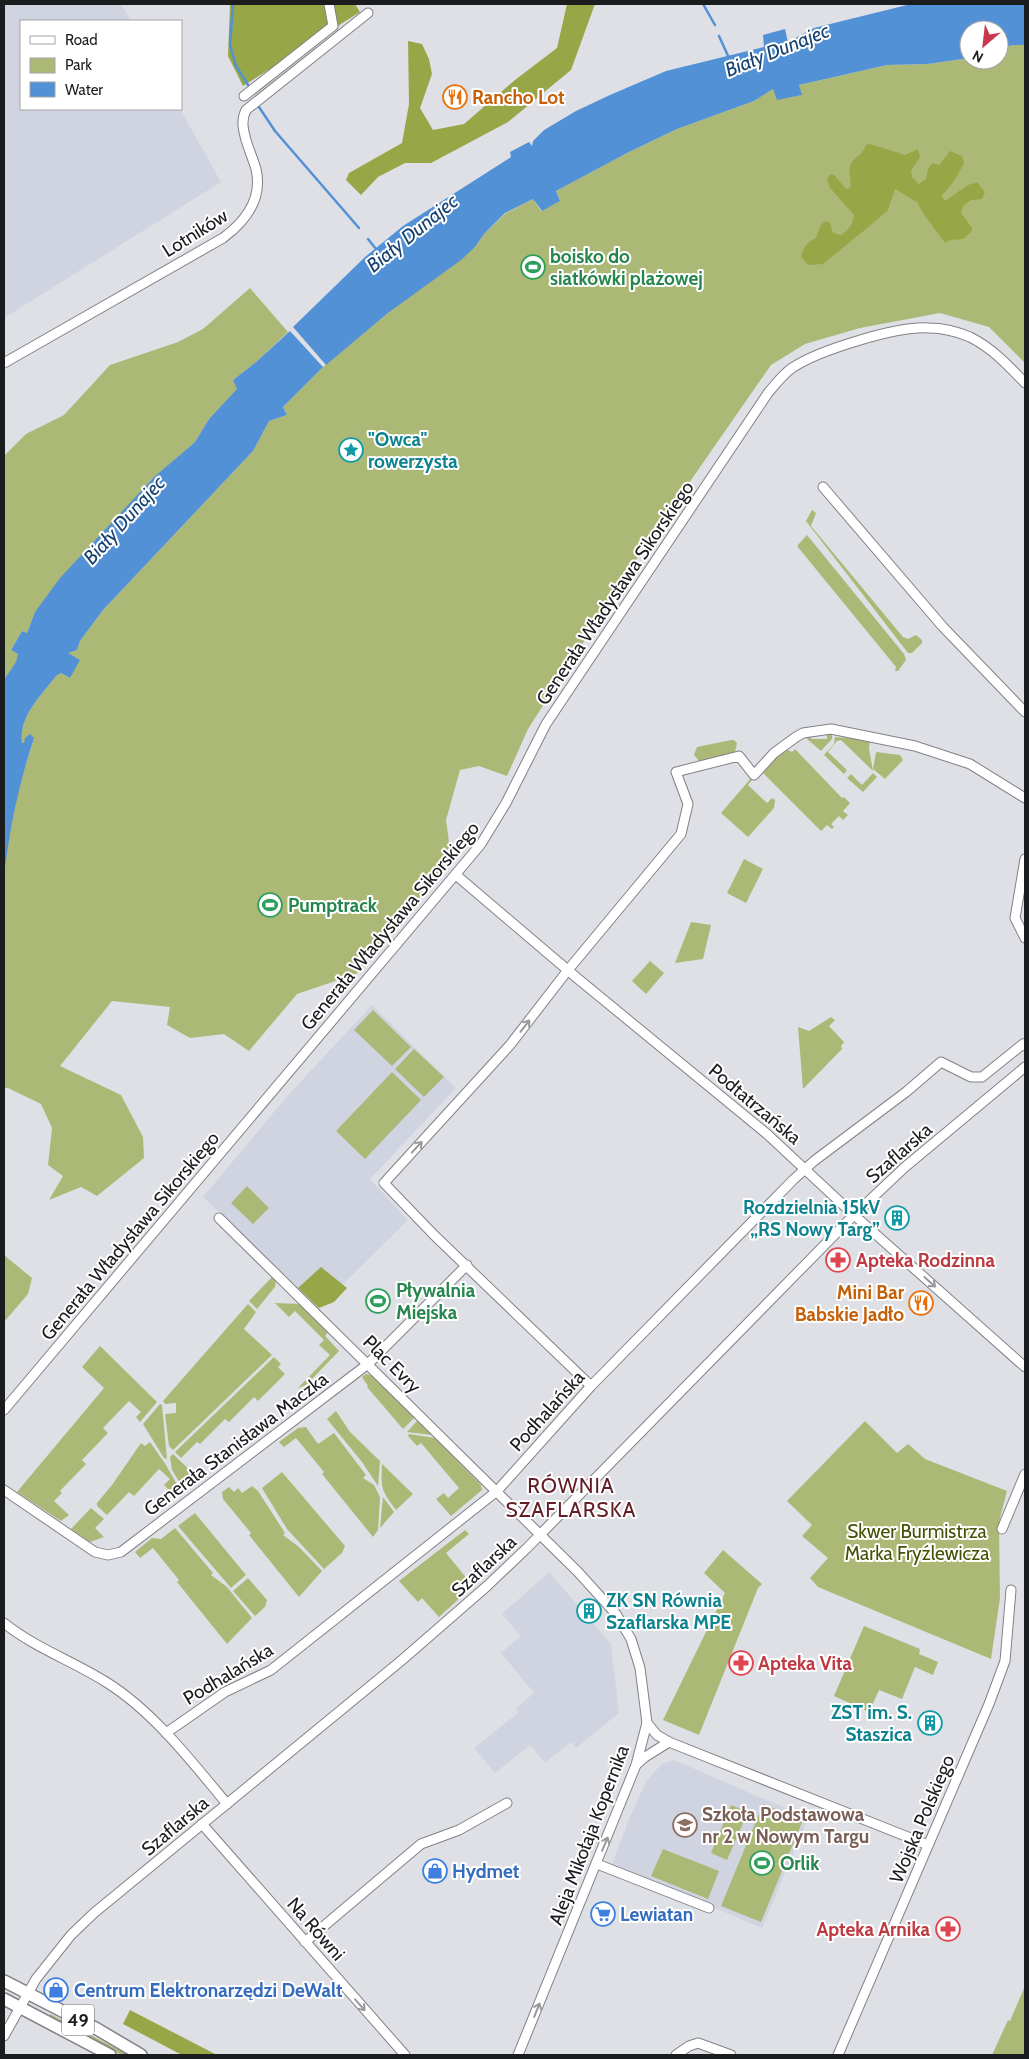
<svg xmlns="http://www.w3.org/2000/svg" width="1029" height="2059" viewBox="0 0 1029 2059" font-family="Cabin,sans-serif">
	<rect width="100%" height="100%" fill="#dee0e6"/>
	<g fill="#d0d4e0">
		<polygon points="4,4 121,4 131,21 21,21 21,109 180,109 221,182 4,318"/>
		<polygon points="372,1005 456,1088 370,1179 408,1220 319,1308 203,1197 290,1093"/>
		<polygon points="549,1572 611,1644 619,1713 576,1748 571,1742 545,1763 530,1745 495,1773 474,1748 518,1713 515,1709 534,1693 501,1653 521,1636 502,1614"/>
		<polygon points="674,1760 808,1818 762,1928 612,1864 631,1814 647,1780 662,1764"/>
	</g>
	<g fill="#acb976">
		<path d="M1013 45H1025V363L989 327 940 313 860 328 805 344 771 365 639 555 528 729 507 776 479 766 460 770 446 820 451 857 442 871 356 974 297 994 249 1051 224 1034 190 1038 167 1025 170 1007 112 1001 60 1066 121 1095 143 1137 144 1158 97 1196 81 1187 49 1200 63 1176 48 1165 52 1128 41 1104 8 1088H4V880L8 840 16 798 34 738 22 744C19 716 40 697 56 676L61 673 70 678 67 653 77 650 80 641 103 610 253 451 269 421 287 415 283 407 323 367 388 313 475 247 484 234 506 213 533 199 541 211 560 201 556 191 629 152 677 129 754 101 773 89 778 99 801 95 799 85 887 65 928 64 969 58V60H999V49Z"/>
		<polygon points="250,288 288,332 256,362 233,380 238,389 209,419 195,442 152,479 35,612 27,633 22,631 11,650 18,654 17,662 4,680 4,456 26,434 64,415 110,365 178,342 203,329"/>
		<polygon points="812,510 816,513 811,526 903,637 908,639 916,635 922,640 922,643 912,653 908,653 806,521"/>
		<polygon points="807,535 904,654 906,660 898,671 895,671 896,667 797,546"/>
		<polygon points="827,733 832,733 832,739 821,751 807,739 808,735 812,739 827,739"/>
		<polygon points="835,737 870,740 869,749 873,771 841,740 837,741 828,752 847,770 844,774 824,755 834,744"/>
		<polygon points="731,740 734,740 737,743 735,752 700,762 694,755 697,747"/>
		<polygon points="786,749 792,752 795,749 842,798 844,797 850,803 843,811 848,815 843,820 839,816 831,824 834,827 832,829 827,825 821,831 762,772 763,769"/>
		<polygon points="876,752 900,755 903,760 885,779 873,769"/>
		<polygon points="873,773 877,777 863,792 847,778 851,774 862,785"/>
		<polygon points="752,777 753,779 748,785 767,803 772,798 775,800 774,808 748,837 721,813"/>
		<polygon points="744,859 763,869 746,903 727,893"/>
		<polygon points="691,922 711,925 703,959 675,963"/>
		<polygon points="650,961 664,973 646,994 632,981"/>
		<polygon points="373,1010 411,1047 392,1066 354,1030"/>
		<polygon points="831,1017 835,1020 829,1026 844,1042 841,1046 842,1049 803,1089 798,1027 809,1031"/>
		<polygon points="414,1049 444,1077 424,1097 395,1069"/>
		<polygon points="392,1072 421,1100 365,1159 336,1131"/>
		<polygon points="247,1186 269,1208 253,1224 231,1203"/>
		<polygon points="4,1255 32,1278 28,1294 4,1322"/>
		<polygon points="273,1276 276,1280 275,1287 257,1309 249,1301"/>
		<polygon points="275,1303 301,1304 329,1331 325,1336 339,1351 306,1385 298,1388 330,1355 319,1345 324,1340 295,1311 289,1317"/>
		<polygon points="248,1304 256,1312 244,1329 272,1355 173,1450 169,1446 165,1414 176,1413 176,1403 165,1404 163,1401"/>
		<polygon points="100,1346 157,1402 140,1422 136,1417 141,1412 129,1401 103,1428 108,1433 82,1460 86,1464 60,1491 62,1493 54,1501 69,1515 61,1521 17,1492 104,1388 82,1367"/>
		<polygon points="274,1357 281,1364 278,1367 285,1374 258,1401 254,1397 229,1422 225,1419 200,1444 197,1442 181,1458 175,1452"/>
		<polygon points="366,1374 375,1376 415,1417 403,1429 367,1387 368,1386 362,1377"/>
		<polygon points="160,1404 162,1405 167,1459 164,1458 143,1424"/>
		<polygon points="336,1411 350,1432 380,1461 378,1486 362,1462 327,1419"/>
		<polygon points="418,1420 432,1435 407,1432"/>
		<polygon points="865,1421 897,1453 908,1444 925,1459 1007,1491 999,1522 1000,1598 991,1659 818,1587 810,1578 828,1558 802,1536 812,1525 787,1501"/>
		<polygon points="306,1427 318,1444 334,1433 366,1475 363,1478 374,1485 380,1497 378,1530 373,1537 322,1474 324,1472 296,1438 284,1447 279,1442 298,1428"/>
		<polygon points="409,1434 435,1438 481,1485 482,1490 451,1516 436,1499 444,1493 448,1498 459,1488 421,1443 417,1446 408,1436"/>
		<polygon points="150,1442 166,1465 180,1490 174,1495 164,1485 170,1479 159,1469 134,1496 129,1492 107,1515 97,1506 97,1503 112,1485 141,1443 145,1446"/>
		<polygon points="173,1454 197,1477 183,1488 172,1470 170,1457"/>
		<path d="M382 1464 413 1494 396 1510C381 1490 381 1489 382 1464Z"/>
		<polygon points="282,1472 345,1546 342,1553 324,1569 287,1529 262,1488"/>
		<polygon points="252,1486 258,1491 285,1533 283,1535 299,1547 322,1571 299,1597 249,1535 251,1533 223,1499 222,1492 229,1487 234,1492 238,1488 242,1493"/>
		<polygon points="383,1497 394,1512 380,1528"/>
		<polygon points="91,1508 104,1519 95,1528 104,1537 90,1542 71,1529"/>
		<polygon points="195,1513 246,1575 231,1588 178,1526"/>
		<polygon points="175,1528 213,1573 211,1575 227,1587 252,1618 227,1644 177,1582 179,1580 153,1548 140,1558 135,1552 152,1538 161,1539"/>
		<polygon points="465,1530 469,1534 446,1553 473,1586 439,1617 422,1598 418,1602 399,1581"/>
		<polygon points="723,1550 762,1584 758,1588 699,1735 663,1720 725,1593 704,1573"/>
		<polygon points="248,1578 267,1600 265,1607 255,1616 233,1591"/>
		<polygon points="864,1626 920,1649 919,1654 938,1662 933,1675 915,1667 902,1699 879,1690 869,1712 834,1696"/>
		<polygon points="763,1804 803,1820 761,1922 721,1906"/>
		<polygon points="731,1805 748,1812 727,1860 711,1853"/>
		<polygon points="663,1849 719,1871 708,1899 651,1876"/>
		<polygon points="1025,1986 1025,2055 992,2055 1008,2020 1010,2021"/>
		<polygon points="50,2014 129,2055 122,2055 49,2017"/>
	</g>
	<g fill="#97a747">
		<polygon points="230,4 355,4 360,12 243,86 228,56"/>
		<polygon points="567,4 595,4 571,70 508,122 431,163 405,163 378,177 361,195 346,180 349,173 402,143 409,104 408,41 422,44 429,59 432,74 420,108 433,130 464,124 515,80 557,48"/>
		<path d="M870 144 905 155 918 149 920 157 911 171 912 177 919 184 926 179 928 169 932 163 939 165 950 151 962 156 964 163C958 175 951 187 941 196L945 201 968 185 977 182 985 192 982 199 971 200 963 206 961 213 972 228 971 232 963 239 950 240 945 243 925 216 917 202 895 189 888 210 866 229 823 264 808 265 801 257C803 247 807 242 816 238L820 226 825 221 830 223 833 233 841 235C849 230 853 224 854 215L830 188 827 180 830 174 834 175 846 189 850 188C852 180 847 173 851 164 855 156 862 156 866 145Z"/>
		<polygon points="321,1267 347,1288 334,1302 319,1308 298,1288"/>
		<polygon points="130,2010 217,2055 182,2055 123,2024"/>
	</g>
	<g fill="#5291d6">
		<polygon points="911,4 1025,4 1025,45 1013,45 999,49 999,30 969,30 969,58 928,64 887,65 799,85 802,95 777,100 773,89 754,101 677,129 629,152 556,191 560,201 542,211 533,199 505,213 484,234 475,247 461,260 388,313 326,365 293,327 365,257 403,226 511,157 510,152 529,142 532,146 533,141 544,130 576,111 610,95 666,71 764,47 763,35 785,29 788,42 814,28"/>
		<path d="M290 331 323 367 283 407 287 415 269 421 253 451 103 610 80 641 77 650 68 653 80 660 70 678 61 673 56 676C40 697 19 716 22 743H24L25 738 30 734 34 738C18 788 9 829 4 880V680L16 662 18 654 11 650 22 631 27 633 35 612 60 578 154 477 195 442 209 419 237 389 233 380 256 362Z"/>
	</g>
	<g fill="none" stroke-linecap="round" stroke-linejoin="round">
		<g stroke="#5291d6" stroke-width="2.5">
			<polyline points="233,4 230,45 236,66 248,85"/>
			<polyline points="703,4 715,25"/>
			<polyline points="719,36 729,58"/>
			<polyline points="259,107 275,131 359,228"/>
			<polyline points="368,239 376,249"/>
		</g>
		<g stroke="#808287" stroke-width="11">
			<g id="minor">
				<polyline points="244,96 333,26 329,4"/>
				<path d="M4 363 223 238C246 221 263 199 256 169 253 159 249 150 246 140 243 129 241 120 246 110L368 13"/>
				<polyline points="823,487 943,627 1025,712"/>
				<polyline points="1025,859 1015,918 1025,938"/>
				<polyline points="456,875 577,978 767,1134 854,1215 1025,1367"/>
				<polyline points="219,1218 578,1572 616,1614 631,1639 640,1668 647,1723 636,1765 518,2055"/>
				<polyline points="591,1386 434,1235 384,1183 510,1045 568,970 681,834 688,804 676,772 739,756 754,775 774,753 796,737 803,733 831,729 915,746 970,764 1025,798"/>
				<path d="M4 1410 481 844 506 803 546 724 768 393C776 384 782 375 792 368 819 350 897 326 929 328 943 328 958 332 970 337 992 348 1008 365 1025 383"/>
				<polyline points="4,1490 95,1552 108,1555 121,1552 368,1364 467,1265"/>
				<polyline points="1002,1529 1025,1474"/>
				<path d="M4 1623C35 1648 73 1661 106 1682 153 1711 192 1762 227 1804"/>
				<polyline points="647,1723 657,1735 669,1742 928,1845"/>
				<polyline points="166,1733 225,1692 271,1670 497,1491 591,1386 793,1180 814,1161 906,1092 941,1062 971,1077 982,1077 1023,1044 1025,1046"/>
				<polyline points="636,1765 645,1757 669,1742"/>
				<polyline points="202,1824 405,2055"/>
				<polyline points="597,1864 709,1908"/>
				<polyline points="305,1942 421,1844 459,1830 507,1803"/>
				<polyline points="4,2036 36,1979 71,1935 94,1913 402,1660 487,1586 527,1548 854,1215 905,1167 1025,1067"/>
				<polyline points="676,2055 689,2046 698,2043 731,2055"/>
				<polyline points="838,2055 989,1704 1005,1661 1011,1590"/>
			</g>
		</g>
		<g stroke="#808287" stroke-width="14">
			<g id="major">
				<polyline points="4,1981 97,2029 141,2055"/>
				<polyline points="4,1999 110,2055"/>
			</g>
		</g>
		<use href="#minor" stroke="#fff" stroke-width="9"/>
		<use href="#major" stroke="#fff" stroke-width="11"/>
	</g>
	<defs><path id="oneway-shaft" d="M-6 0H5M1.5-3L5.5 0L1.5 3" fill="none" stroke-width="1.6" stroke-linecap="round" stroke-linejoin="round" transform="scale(1.25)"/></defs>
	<g stroke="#98999a">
		<use href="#oneway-shaft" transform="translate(525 1026) rotate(-52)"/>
		<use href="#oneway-shaft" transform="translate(417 1147) rotate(-47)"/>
		<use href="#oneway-shaft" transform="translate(930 1282) rotate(42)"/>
		<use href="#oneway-shaft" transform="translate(605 1844) rotate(-67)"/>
		<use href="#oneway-shaft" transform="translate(360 2005) rotate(49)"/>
		<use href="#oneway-shaft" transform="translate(537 2010) rotate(-68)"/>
	</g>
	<defs>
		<g id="restaurant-ring" transform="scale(1.25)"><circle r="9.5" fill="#fff" stroke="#e8710a" stroke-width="1.5"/><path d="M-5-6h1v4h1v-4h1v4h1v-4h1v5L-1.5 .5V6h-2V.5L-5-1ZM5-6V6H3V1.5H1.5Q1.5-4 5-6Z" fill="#e8710a"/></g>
		<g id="stadium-ring" transform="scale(1.25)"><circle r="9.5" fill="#fff" stroke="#2e9e5b" stroke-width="1.5"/><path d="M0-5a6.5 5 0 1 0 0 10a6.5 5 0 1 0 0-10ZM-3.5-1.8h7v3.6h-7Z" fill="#2e9e5b"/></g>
		<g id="sight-ring" transform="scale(1.25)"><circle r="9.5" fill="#fff" stroke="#0f9aa8" stroke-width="1.5"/><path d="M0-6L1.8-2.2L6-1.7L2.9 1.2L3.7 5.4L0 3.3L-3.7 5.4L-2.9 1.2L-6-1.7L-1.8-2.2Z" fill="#0f9aa8"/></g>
		<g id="building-ring" transform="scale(1.25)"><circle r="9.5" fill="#fff" stroke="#0f9aa8" stroke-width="1.5"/><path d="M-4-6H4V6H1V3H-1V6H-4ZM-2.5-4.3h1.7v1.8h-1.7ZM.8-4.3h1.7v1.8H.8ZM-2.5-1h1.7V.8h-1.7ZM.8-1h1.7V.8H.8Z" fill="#0f9aa8"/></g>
		<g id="pharmacy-ring" transform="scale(1.25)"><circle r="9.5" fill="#fff" stroke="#e0444e" stroke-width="1.5"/><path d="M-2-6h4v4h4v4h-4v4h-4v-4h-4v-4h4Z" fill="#e0444e"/></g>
		<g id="school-ring" transform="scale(1.25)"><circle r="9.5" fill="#fff" stroke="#8d6e63" stroke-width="1.5"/><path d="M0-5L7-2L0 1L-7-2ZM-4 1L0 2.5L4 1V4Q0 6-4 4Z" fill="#8d6e63"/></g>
		<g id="shop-ring" transform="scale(1.25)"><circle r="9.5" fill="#fff" stroke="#3f7fe0" stroke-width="1.5"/><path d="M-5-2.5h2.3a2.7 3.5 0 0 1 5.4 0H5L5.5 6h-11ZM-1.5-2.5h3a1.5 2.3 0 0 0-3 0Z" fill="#3f7fe0"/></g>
		<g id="supermarket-ring" transform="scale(1.25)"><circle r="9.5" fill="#fff" stroke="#3f7fe0" stroke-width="1.5"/><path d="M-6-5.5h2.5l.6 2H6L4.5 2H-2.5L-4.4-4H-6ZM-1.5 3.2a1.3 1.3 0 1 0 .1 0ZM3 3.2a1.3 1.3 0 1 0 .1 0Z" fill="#3f7fe0"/></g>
	</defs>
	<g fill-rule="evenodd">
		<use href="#restaurant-ring" x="455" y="97"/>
		<use href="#stadium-ring" x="533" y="267"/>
		<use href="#sight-ring" x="351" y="450"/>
		<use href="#stadium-ring" x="270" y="905"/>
		<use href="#building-ring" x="897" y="1218"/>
		<use href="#pharmacy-ring" x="838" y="1260"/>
		<use href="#stadium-ring" x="378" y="1301"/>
		<use href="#restaurant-ring" x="921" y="1303"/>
		<use href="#building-ring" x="589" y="1611"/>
		<use href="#pharmacy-ring" x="741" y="1663"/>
		<use href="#building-ring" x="930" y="1723"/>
		<use href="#school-ring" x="685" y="1825"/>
		<use href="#stadium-ring" x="762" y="1863"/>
		<use href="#shop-ring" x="435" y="1871"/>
		<use href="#supermarket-ring" x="603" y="1914"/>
		<use href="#pharmacy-ring" x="948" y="1929"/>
		<use href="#shop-ring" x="56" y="1990"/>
	</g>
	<g text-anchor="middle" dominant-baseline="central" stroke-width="4" stroke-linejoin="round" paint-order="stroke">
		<rect fill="#fff" stroke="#5f6062" stroke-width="1" x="62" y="2004.5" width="32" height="31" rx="4"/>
		<g font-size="18" font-weight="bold" fill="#1b1c1e">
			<text x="78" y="2020">49</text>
		</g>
		<g font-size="19" font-weight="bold" fill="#c56008" stroke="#fff" text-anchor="start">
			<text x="472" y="97">Rancho Lot</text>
			<text x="904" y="1292" text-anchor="end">Mini Bar<tspan x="904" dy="22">Babskie Jadło</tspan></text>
		</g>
		<g font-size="19" fill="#1b1c1e" stroke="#fff">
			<text transform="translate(195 233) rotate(-32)">Lotników</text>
			<text transform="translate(615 593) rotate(-56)">Generała Władysława Sikorskiego</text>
			<text transform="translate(390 926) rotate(-50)">Generała Władysława Sikorskiego</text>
			<text transform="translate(755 1104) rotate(40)">Podtatrzańska</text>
			<text transform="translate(899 1153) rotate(-41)">Szaflarska</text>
			<text transform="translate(130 1236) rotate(-50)">Generała Władysława Sikorskiego</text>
			<text transform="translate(392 1364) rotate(45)">Plac Evry</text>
			<text transform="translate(547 1411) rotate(-48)">Podhalańska</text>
			<text transform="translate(236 1444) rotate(-37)">Generała Stanisława Maczka</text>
			<text transform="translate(484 1566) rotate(-43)">Szaflarska</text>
			<text transform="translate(228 1674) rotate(-31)">Podhalańska</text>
			<text transform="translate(922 1819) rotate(-67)">Wojska Polskiego</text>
			<text transform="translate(175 1826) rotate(-40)">Szaflarska</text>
			<text transform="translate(589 1835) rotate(-69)">Aleja Mikołaja Kopernika</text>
			<text transform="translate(316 1929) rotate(49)">Na Równi</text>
		</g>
		<g font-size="19" font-weight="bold" fill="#27864d" stroke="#fff" text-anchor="start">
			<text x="550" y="256">boisko do<tspan x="550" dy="22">siatkówki plażowej</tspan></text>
			<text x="288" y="905">Pumptrack</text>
			<text x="396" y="1290">Pływalnia<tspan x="396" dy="22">Miejska</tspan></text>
			<text x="780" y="1863">Orlik</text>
		</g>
		<g font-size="19" font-weight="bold" fill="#0d838f" stroke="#fff" text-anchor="start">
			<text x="368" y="439">"Owca"<tspan x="368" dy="22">rowerzysta</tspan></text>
			<text x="880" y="1207" text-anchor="end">Rozdzielnia 15kV<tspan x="880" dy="22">„RS Nowy Targ”</tspan></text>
			<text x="606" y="1600">ZK SN Równia<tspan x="606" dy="22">Szaflarska MPE</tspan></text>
			<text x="912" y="1712" text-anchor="end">ZST im. S.<tspan x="912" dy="22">Staszica</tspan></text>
		</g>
		<g font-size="19" font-weight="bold" fill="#be3a42" stroke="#fff" text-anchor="start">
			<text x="856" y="1260">Apteka Rodzinna</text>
			<text x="758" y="1663">Apteka Vita</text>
			<text x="930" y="1929" text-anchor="end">Apteka Arnika</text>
		</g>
		<g font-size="19" fill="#475106" stroke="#fff">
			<text x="917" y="1531">Skwer Burmistrza<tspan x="917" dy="22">Marka Fryźlewicza</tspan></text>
		</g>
		<g font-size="19" font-weight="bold" fill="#785e54" stroke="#fff" text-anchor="start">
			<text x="702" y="1814">Szkoła Podstawowa<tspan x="702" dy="22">nr 2 w Nowym Targu</tspan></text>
		</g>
		<g font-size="19" font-weight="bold" fill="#366cbe" stroke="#fff" text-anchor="start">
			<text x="452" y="1871">Hydmet</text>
			<text x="620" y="1914">Lewiatan</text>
			<text x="74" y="1990">Centrum Elektronarzędzi DeWalt</text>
		</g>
		<g font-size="20" font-style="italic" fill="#164270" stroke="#fff">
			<text transform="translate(777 50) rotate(-22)">Biały Dunajec</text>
			<text transform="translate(412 233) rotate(-39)">Biały Dunajec</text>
			<text transform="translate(124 520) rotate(-48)">Biały Dunajec</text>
		</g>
		<g font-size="21" letter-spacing="1" fill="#621d26" stroke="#fff">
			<text x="571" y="1485">RÓWNIA<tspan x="571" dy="24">SZAFLARSKA</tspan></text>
		</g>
	</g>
	<rect width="1029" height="2059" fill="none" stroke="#1b1c1e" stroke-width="10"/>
	<rect x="20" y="20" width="162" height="90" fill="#ffffff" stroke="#a4a4a5"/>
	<rect x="30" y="36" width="25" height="8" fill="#ffffff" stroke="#a4a4a5"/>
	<text x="65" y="45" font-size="15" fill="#1b1c1e">Road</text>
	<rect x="30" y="58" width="25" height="15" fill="#acb976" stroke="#a4a4a5"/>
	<text x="65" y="70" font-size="15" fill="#1b1c1e">Park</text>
	<rect x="30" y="82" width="25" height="15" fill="#5291d6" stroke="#a4a4a5"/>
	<text x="65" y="95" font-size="15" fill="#1b1c1e">Water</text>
	<g transform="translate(984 45) rotate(208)"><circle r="24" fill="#ffffff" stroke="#a4a4a5"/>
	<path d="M0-4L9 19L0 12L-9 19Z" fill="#c8384e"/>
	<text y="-8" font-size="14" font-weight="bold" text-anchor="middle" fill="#1b1c1e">N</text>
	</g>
</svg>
